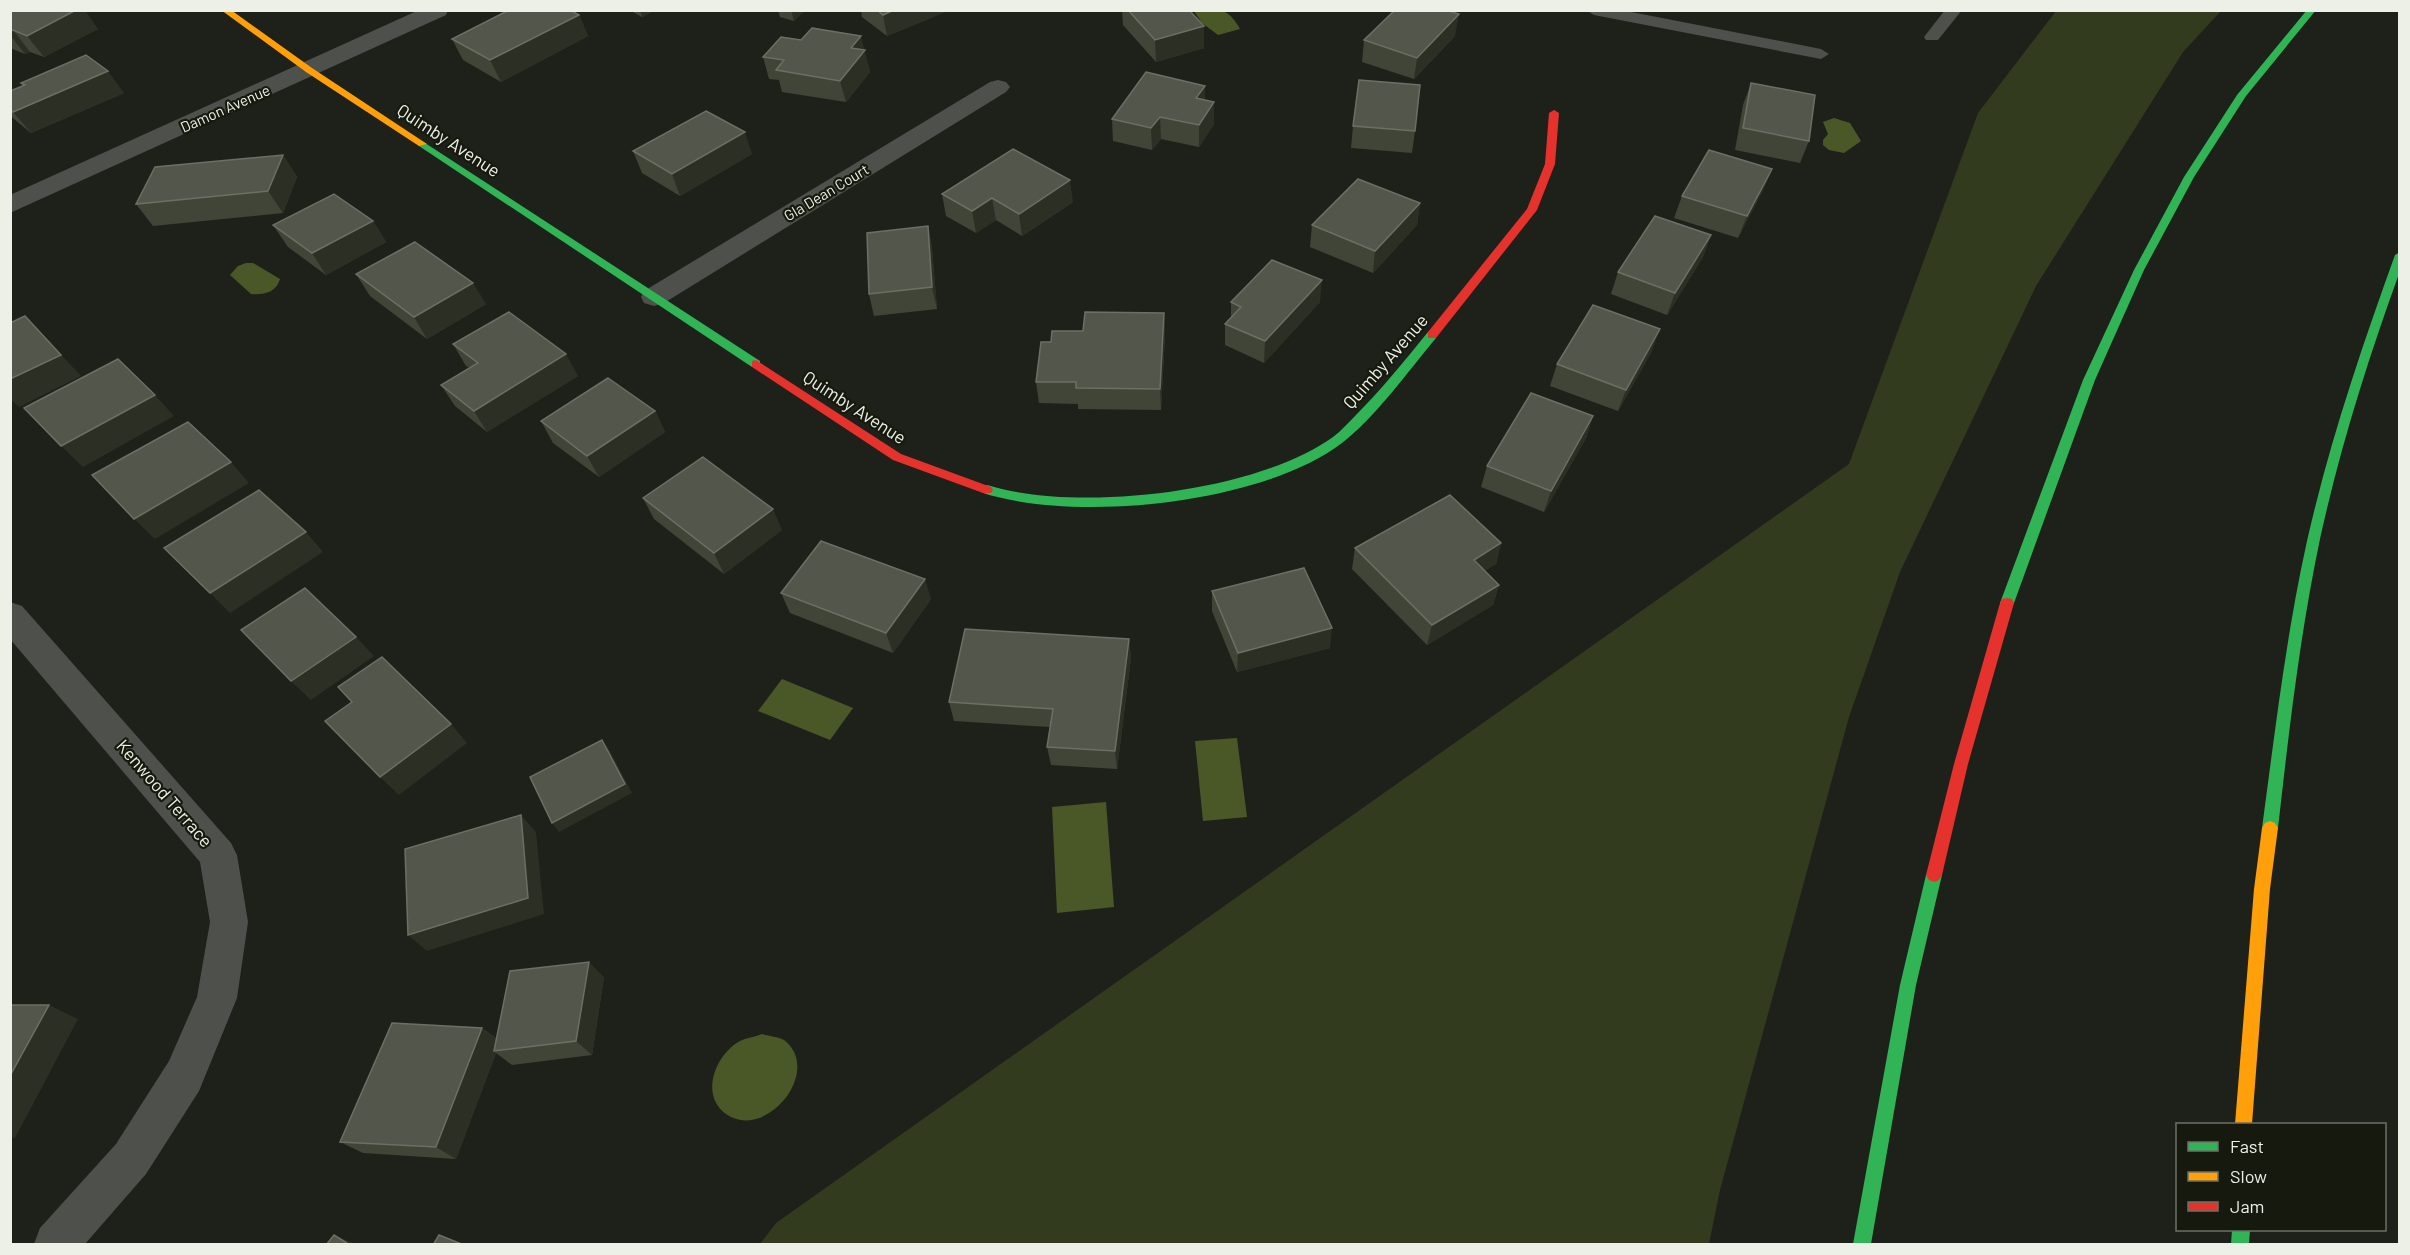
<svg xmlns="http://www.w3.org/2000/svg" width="2410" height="1255" viewBox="0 0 2410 1255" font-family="Barlow,sans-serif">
	<rect width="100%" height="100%" fill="#1e211a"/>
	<polygon fill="#323b1d" points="2056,11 2221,11 2183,52 2036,286 1900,572 1849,717 1720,1190 1709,1244 760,1244 776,1223 1849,464 1978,113"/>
	<g fill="#4a5828">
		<path d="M1194 11C1219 10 1227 6 1240 29L1218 35 1202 23Z"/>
		<polygon points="1834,118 1850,123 1861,141 1844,153 1829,150 1823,145 1823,140 1828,134 1823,122"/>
		<path d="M246 263H253L280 279C276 293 263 295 251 294L230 275 238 266Z"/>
		<polygon points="782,679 853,708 830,740 758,711"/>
		<polygon points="1237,738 1247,817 1203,821 1195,741"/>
		<polygon points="1106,802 1114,907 1057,913 1052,807"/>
		<path d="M762 1034C768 1036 779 1037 784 1040 824 1071 765 1142 726 1114 699 1095 716 1054 740 1041 746 1038 755 1037 762 1034Z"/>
	</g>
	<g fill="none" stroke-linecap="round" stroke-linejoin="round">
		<g fill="#4e504c" fill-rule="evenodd">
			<polygon points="1586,10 1621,10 1821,49 1829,54 1821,59 1594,15"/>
			<polygon points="1945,10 1962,10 1938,40 1926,40 1924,37"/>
		</g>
		<g fill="#4e504c" fill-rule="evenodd">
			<polygon points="419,10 448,10 446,15 10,213 10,195"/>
			<polygon points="998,80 1006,82 1010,87 1006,92 664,303 654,306 644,303 641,297 644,291 990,82"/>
			<polygon points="10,602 22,606 231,843 237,855 248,922 237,998 199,1091 146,1174 85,1244 34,1244 40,1228 116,1144 169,1061 197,997 210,922 200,862 10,639"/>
		</g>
		<g fill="#30b455" fill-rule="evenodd">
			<polygon points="2307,10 2316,10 2246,96 2194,177 2144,270 2095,380 2014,603 2012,607 2002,607 2000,603 2083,380 2134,270 2184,177 2237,95"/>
			<polygon points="422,141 760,361 760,367 752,367 419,146 417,144"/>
			<path d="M2400 252V271C2368 359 2340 448 2320 539 2300 634 2289 731 2278 828L2275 833 2270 835 2265 833 2262 828C2275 732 2286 636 2307 541 2329 444 2361 349 2395 255Z"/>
			<path d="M1432 331 1436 332V338C1409 370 1375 418 1342 443 1262 504 1077 523 983 493L981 490 987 485C1077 513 1255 493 1333 437 1341 431 1348 423 1356 415 1382 389 1405 360 1428 332Z"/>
			<polygon points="1934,868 1939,870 1942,875 1916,985 1871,1244 1853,1244 1900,985 1926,875 1929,870"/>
			<polygon points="2232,1230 2250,1230 2249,1244 2231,1244"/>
		</g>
		<g fill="#ff9f0a" fill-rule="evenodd">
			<polygon points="221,10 231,10 312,68 427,144 419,146 306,72"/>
			<polygon points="2270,821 2275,823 2278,828 2270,889 2252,1124 2235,1124 2254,889 2262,828 2265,823"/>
		</g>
		<g fill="#e5322d" fill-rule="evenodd">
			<polygon points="1554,110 1559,113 1555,164 1537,210 1436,338 1428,338 1428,332 1527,209 1545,164 1549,113"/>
			<polygon points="756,360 901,454 991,487 993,490 991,493 983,493 893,460 752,367 752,361"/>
			<polygon points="2007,598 2012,599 2014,603 1968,764 1942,875 1939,880 1934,882 1929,880 1926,875 1954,764 2000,603 2002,599"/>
		</g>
	</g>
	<g fill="#414538">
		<polygon points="10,10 98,29 44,57 30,52 25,54 10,48"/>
		<polygon points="629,10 655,10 642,17"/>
		<polygon points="778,10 805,10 794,21 780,17"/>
		<polygon points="861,10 950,10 887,36 862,17"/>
		<polygon points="1122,10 1189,10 1204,26 1204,48 1156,62 1123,25"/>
		<polygon points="579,15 588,36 501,82 463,60 452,39"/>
		<polygon points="1455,36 1414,79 1362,62 1364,40"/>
		<polygon points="864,50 870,72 846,102 782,92 779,80 769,79 763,57"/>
		<polygon points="21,83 124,93 31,133 14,119 10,115 10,91 23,86"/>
		<polygon points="1751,83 1809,141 1800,163 1735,150 1743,105"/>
		<polygon points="1205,100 1214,124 1199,147 1161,139 1152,150 1113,141 1112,119"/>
		<polygon points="1353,126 1415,131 1412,153 1351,148"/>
		<polygon points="633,151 752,154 680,196 642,173"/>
		<polygon points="283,155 297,177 283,213 153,226 136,204"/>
		<polygon points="1772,169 1763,190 1738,238 1674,218 1682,196"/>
		<polygon points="942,194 1073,202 1022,236 996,220 976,233 946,216"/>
		<polygon points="1420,203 1417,225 1373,273 1310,247 1312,225"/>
		<polygon points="373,221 386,242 326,275 288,247 273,225"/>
		<polygon points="928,226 932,248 937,309 874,316 869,294"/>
		<polygon points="1711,235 1703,257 1667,315 1611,294 1618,272"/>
		<polygon points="356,274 486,304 427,339 370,296"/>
		<polygon points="1231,302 1320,302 1264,363 1225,345 1225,324 1231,318"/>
		<polygon points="1164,313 1165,335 1161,410 1078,409 1078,404 1039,403 1036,382 1051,342 1083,331"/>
		<polygon points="453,344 578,376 487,432 455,406 441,385 470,368 466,366"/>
		<polygon points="1652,351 1618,411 1550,386 1557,364"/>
		<polygon points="655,411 665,432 599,477 553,443 541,421"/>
		<polygon points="1593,416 1586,438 1544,512 1481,487 1487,466"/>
		<polygon points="643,498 782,530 724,574 654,519"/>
		<polygon points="1501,543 1496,564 1484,571 1499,585 1493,605 1427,645 1352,569 1355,548"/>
		<polygon points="1212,591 1330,648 1237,672 1212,611"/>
		<polygon points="781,593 931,599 893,653 790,613"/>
		<polygon points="1129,639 1131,658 1117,769 1051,765 1047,747 1050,727 954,721 949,702"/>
		<polygon points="604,977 592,1055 512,1065 496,1053 456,1159 363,1153 340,1142 482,1028 496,1038"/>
	</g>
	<g fill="#2b2f24">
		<polygon points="76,10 85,10 98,29 44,57 27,36"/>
		<polygon points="640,10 655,10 642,17"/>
		<polygon points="791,10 805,10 805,11 794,21"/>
		<polygon points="894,10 950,10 887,36 883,15"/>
		<polygon points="1459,14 1455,36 1414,79 1417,58"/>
		<polygon points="579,15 588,36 501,82 490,60"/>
		<polygon points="1204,26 1204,48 1156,62 1155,40"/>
		<polygon points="13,30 30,52 25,54 10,35 10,32"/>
		<polygon points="861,36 870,72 846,102 840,81 851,48"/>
		<polygon points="108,71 124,93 31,133 13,112"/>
		<polygon points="1205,86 1205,107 1196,98"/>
		<polygon points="1214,102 1214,124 1199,147 1199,125"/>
		<polygon points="1160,117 1161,139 1152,150 1151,128"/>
		<polygon points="745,132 752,154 680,196 672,174"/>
		<polygon points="283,155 297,177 283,213 268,191"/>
		<polygon points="1772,169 1763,190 1738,238 1747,216"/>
		<polygon points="1070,180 1073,202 1022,236 1019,214"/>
		<polygon points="992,198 996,220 976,233 972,211"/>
		<polygon points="1420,203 1417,225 1373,273 1375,251"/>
		<polygon points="373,221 386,242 326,275 312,253"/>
		<polygon points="928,226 932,248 937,309 932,287"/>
		<polygon points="1711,235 1703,257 1667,315 1675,293"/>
		<polygon points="1322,280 1320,302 1264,363 1265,341"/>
		<polygon points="473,283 486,304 427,339 414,317"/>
		<polygon points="1164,313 1165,335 1161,410 1160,389"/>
		<polygon points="25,316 81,376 19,407 10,399 10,379"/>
		<polygon points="1660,329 1652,351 1618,411 1626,390"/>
		<polygon points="566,354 578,376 487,432 474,411"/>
		<polygon points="155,395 174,416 83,467 61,446"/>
		<polygon points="655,411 665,432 599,477 587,456"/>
		<polygon points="1593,416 1586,438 1544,512 1551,491"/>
		<polygon points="231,462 249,483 155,539 134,519"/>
		<polygon points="773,509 782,530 724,574 714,553"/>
		<polygon points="306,532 323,552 230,613 210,593"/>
		<polygon points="1501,543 1496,564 1468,581 1474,560"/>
		<polygon points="925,579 931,599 893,653 886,633"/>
		<polygon points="1499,585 1493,605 1427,645 1432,625"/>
		<polygon points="1332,628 1330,648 1237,672 1238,653"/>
		<polygon points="356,637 374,656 311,700 291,681"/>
		<polygon points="1129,639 1131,658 1117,769 1115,751"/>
		<polygon points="451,724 467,743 399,795 380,777"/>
		<polygon points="602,740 609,749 632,793 559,832 552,823"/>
		<polygon points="521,815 536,832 544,914 427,951 408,935"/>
		<polygon points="589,962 604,977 592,1055 576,1041"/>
		<polygon points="49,1005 78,1019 15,1138 10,1137 10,1076"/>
		<polygon points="482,1028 501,1042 494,1051 496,1053 456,1159 436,1147"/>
		<polygon points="334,1235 358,1245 350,1245"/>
	</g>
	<g fill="#53574b" stroke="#6c6f63" stroke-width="1.5">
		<polygon points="10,10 76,10 27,36 13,30 10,32"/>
		<polygon points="509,10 570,10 579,15 490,60 452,39"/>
		<polygon points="877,10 894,10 883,15"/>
		<polygon points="1128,10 1189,10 1204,26 1155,40"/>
		<polygon points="1395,10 1446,10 1459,14 1417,58 1364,40"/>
		<polygon points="812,28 861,36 851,48 865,50 840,81 776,70 784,60 763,57 781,37 801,40"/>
		<polygon points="86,55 108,71 13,112 10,109 10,91 25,85 21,83"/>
		<polygon points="1146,72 1205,86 1196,98 1214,102 1199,125 1160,117 1151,128 1112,119"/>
		<polygon points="1359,80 1420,85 1415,131 1353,126"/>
		<polygon points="1751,83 1815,95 1809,141 1743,128"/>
		<polygon points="706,111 745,132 672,174 633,151"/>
		<polygon points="1013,149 1070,180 1019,214 992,198 972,211 942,194"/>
		<polygon points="1709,150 1772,169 1747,216 1682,196"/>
		<polygon points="283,155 268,191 136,204 155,167"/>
		<polygon points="1358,179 1420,203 1375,251 1312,225"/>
		<polygon points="334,194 373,221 312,253 273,225"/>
		<polygon points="1655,216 1711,235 1675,293 1618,272"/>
		<polygon points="928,226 932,287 869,294 867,233"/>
		<polygon points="415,242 473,283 414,317 356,274"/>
		<polygon points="1272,260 1322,280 1265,341 1225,324 1241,307 1231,302"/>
		<polygon points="1593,305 1660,329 1626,390 1557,364"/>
		<polygon points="509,312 566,354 474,411 441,385 478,363 453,344"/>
		<polygon points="1085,312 1164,313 1160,389 1076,388 1076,382 1036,382 1041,342 1051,342 1052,331 1083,331"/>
		<polygon points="25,316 61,355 10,379 10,323"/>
		<polygon points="118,359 155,395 61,446 24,408"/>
		<polygon points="608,378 655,411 587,456 541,421"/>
		<polygon points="1531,393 1593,416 1551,491 1487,466"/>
		<polygon points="188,422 231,462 134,519 92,475"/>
		<polygon points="703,457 773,509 714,553 643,498"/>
		<polygon points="259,490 306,532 210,593 164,548"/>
		<polygon points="1450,495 1501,543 1474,560 1499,585 1432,625 1355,548"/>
		<polygon points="821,541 925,579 886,633 781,593"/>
		<polygon points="1304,568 1332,628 1238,653 1212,591"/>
		<polygon points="305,588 356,637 291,681 241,630"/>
		<polygon points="965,629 1129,639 1115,751 1047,747 1053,709 949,702"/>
		<polygon points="382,657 451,724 380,777 325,721 352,702 338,687"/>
		<polygon points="602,740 625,784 552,823 530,777"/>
		<polygon points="521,815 528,898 408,935 405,849"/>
		<polygon points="589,962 576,1041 494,1051 510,971"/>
		<polygon points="10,1005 49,1005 10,1076"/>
		<polygon points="392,1023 482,1028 436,1147 340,1142"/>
		<polygon points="334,1235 350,1245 326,1245"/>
		<polygon points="439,1235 464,1245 433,1245"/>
	</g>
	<g text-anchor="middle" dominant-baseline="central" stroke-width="4.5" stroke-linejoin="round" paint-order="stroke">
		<g font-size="15" fill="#edf0e7" stroke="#161a0e">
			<text transform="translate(225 108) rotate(-24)">Damon Avenue</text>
			<text transform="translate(826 192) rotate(-31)">Gla Dean Court</text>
		</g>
		<g font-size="18" fill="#edf0e7" stroke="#161a0e">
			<text transform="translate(449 140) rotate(33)">Quimby Avenue</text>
			<text transform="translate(1385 361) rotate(-49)">Quimby Avenue</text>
			<text transform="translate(855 407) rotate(33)">Quimby Avenue</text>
			<text transform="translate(165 793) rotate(49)">Kenwood Terrace</text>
		</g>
	</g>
	<rect width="2410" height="1255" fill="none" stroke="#edf0e7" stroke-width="24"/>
	<rect x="2176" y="1123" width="210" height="108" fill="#161a0e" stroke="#6c7065" stroke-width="1.5"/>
	<rect x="2188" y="1142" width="30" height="9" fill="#30b455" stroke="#6c7065" stroke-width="1.5"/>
	<text x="2230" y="1153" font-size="18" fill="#edf0e7">Fast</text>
	<rect x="2188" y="1172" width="30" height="9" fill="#ff9f0a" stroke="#6c7065" stroke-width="1.5"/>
	<text x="2230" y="1183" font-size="18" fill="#edf0e7">Slow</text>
	<rect x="2188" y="1202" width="30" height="9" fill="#e5322d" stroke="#6c7065" stroke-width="1.5"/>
	<text x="2230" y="1213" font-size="18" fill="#edf0e7">Jam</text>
</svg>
